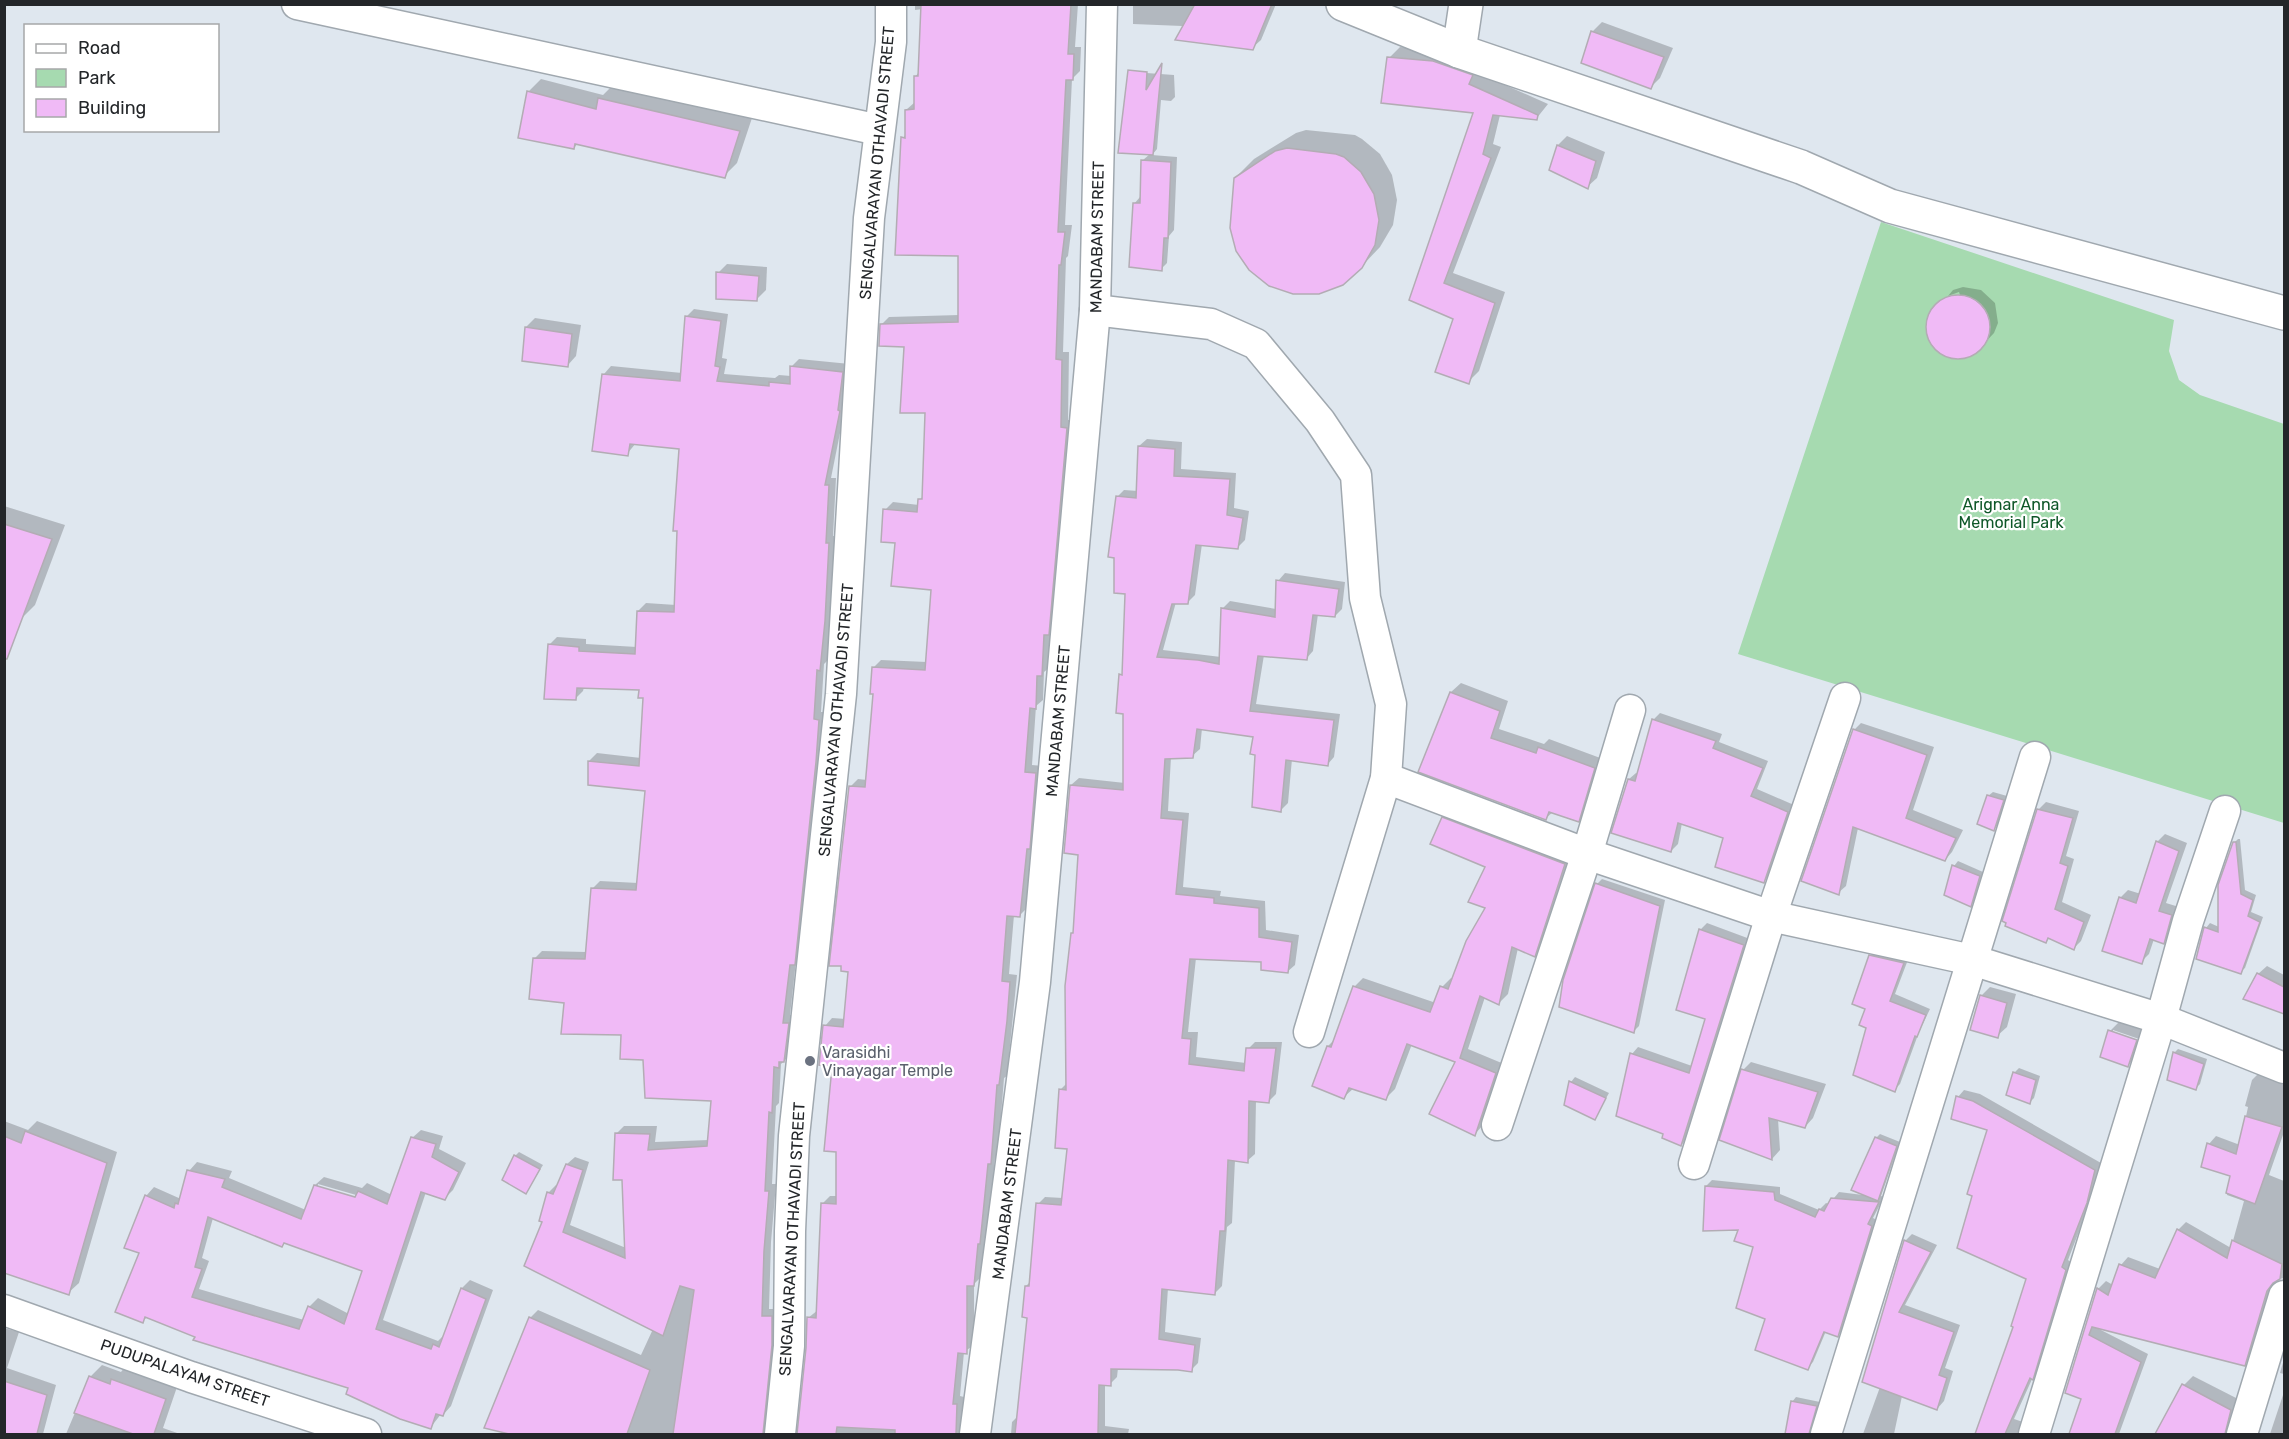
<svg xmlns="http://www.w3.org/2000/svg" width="2289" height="1439" viewBox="0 0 2289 1439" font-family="Rubik,sans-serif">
	<rect width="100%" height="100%" fill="#dfe7ef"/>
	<polygon fill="#a6dab0" points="1881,222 2174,320 2169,351 2179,380 2200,395 2284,424 2284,823 1738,654"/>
	<g fill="#0003" fill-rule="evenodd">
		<polygon points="915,4 1078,4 1075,47 1081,47 1080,71 1072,79 1065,225 1072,225 1068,256 1066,258 1063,352 1069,352 1068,420 1074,420 1056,626 1051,631 1050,667 1044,672 1043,700 1036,706 1032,765 1043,766 1027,908 1019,916 1014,915 1009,974 1017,975 1007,1076 1004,1078 998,1154 995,1158 988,1234 985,1237 981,1277 974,1284 974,1345 964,1352 960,1396 964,1397 964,1434 799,1434 808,1348 808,1318 818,1310 822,1204 830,1196 837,1196 834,1065 825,1026 832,1018 846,1019 850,970 850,787 858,779 867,780 874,692 873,668 881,660 927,662 932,589 897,541 885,510 893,502 919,505 919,500 924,496 926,411 905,345 881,325 889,317 959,315 960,255 903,138 906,134 906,110 915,102 915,77 919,72 923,9 915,10"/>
		<polygon points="1133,4 1276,4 1261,40 1252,48 1181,39 1182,26 1133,24"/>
		<polygon points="1602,22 1673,48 1660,78 1651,87 1583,62 1593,31"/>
		<polygon points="1400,47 1445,51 1478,73 1548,104 1536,119 1500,115 1493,144 1501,147 1453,273 1505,292 1479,371 1468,382 1455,318 1411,299 1475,112 1389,58"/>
		<polygon points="1133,72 1174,75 1175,97 1171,101 1161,100 1157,149 1152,155 1177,157 1174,230 1169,236 1167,263 1161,269 1134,204 1140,197 1143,160 1150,154"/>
		<polygon points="541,79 603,95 612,86 752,118 737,163 724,176 578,143 574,148 528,92"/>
		<polygon points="1306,130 1355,135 1362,139 1380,154 1392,175 1397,200 1393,225 1380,247 1361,267 1235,178 1254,159 1296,133"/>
		<polygon points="1567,136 1605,152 1597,178 1587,187 1551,169 1558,145"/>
		<polygon points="727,264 767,267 766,290 757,299 718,273"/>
		<polygon points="1963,287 1981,290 1995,303 1998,323 1994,333 1977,351 1968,356 1958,358 1947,356 1938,351 1931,343 1928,333 1930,314 1943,300 1960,295 1959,292 1948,296 1953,290"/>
		<polygon points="694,309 728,314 722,358 727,359 724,374 775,378 779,375 791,376 791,367 799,359 850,364 846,403 831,478 836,478 833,536 836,536 832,612 827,661 824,664 821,712 826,712 802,955 796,961 790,1015 796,1016 792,1053 781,1064 779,1103 776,1106 772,1184 776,1184 771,1242 769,1309 779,1309 773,1434 515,1434 486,1427 530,1318 538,1310 641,1355 653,1329 544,1221 548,1193 556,1185 558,1186 567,1164 575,1157 589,1162 570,1225 626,1248 623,1178 616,1134 624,1126 657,1126 655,1142 709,1140 712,1099 645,1059 622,1034 565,1001 534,959 542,951 587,952 592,889 600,881 638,883 646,790 589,761 597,753 641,758 644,697 640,689 584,687 583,691 575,699 549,645 557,637 586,639 586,644 637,647 638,611 646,603 676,605 681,448 636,443 627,454 604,374 611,366 682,373 687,316"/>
		<polygon points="535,318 581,325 576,356 567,366 526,327"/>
		<polygon points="1147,439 1182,442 1181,469 1236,473 1234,508 1249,511 1245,540 1238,547 1202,544 1195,595 1187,603 1176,602 1163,650 1221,657 1223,608 1230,601 1276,609 1278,581 1285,573 1345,582 1342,609 1335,616 1318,614 1313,651 1306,659 1264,655 1256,704 1340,714 1334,757 1327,765 1292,759 1288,803 1281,810 1257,754 1254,735 1202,728 1200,749 1192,756 1171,757 1168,811 1189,813 1183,887 1221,891 1220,896 1265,901 1266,930 1299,935 1295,965 1287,972 1263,961 1196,958 1188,1032 1198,1032 1196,1057 1246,1063 1248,1049 1255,1042 1282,1042 1276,1094 1268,1102 1256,1100 1255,1154 1247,1161 1235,1160 1232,1223 1227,1227 1222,1286 1215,1293 1168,1288 1165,1332 1201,1338 1198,1363 1191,1370 1118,1368 1117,1377 1110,1384 1105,1384 1105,1426 1129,1429 1128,1434 1011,1434 1012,1422 1018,1416 1029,1317 1026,1286 1031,1281 1038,1204 1045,1197 1063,1198 1069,1148 1060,1090 1067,1083 1072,933 1075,931 1080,853 1071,785 1079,778 1125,783 1125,712 1121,675 1124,672 1127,593 1117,497 1124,490 1138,491 1139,446"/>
		<polygon points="4,506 65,525 35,605 21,619 4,614"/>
		<polygon points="1461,683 1508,701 1499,729 1544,744 1549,739 1603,759 1587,811 1578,820 1553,812 1546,818 1420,771 1451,692"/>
		<polygon points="1660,713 1722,734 1719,742 1768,761 1757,789 1794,805 1770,875 1764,881 1725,837 1682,823 1678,844 1671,851 1629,779 1636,773 1638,774 1653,720"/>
		<polygon points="1861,723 1934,747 1913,810 1963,830 1952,852 1945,860 1858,828 1846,886 1838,893 1854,730"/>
		<polygon points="1993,792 2007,796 1998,825 1994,829 1988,796"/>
		<polygon points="2046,802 2079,811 2066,856 2074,859 2062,902 2091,915 2081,941 2074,948 2050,937 2046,942 2038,810"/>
		<polygon points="1452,809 1573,855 1543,947 1534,955 1518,948 1508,994 1499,1003 1485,997 1468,1049 1504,1064 1483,1125 1475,1134 1457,1061 1412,1044 1395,1089 1386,1098 1354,1088 1344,1097 1328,1046 1335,1039 1354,987 1363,978 1436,1003 1442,987 1451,978 1453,979 1487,908 1487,867 1443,818"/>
		<polygon points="2165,834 2187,843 2166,903 2179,907 2171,935 2163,943 2154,939 2149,954 2141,962 2120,898 2128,890 2141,894 2157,842"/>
		<polygon points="2238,839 2240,839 2245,890 2256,895 2251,912 2263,917 2245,968 2240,972 2206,928 2210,923 2219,927 2234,843"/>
		<polygon points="1958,861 1983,872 1974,901 1970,905 1945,894 1954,866"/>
		<polygon points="1602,879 1665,900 1639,1026 1634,1031 1597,884"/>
		<polygon points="1707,923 1750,939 1688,1138 1681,1145 1665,1133 1632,1054 1638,1047 1692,1066 1707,1018 1700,930"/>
		<polygon points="1877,950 1909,957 1895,994 1930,1009 1919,1032 1900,1084 1894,1090 1868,1027 1870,956"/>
		<polygon points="2267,966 2284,975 2284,1012 2245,998 2258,974"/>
		<polygon points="1990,987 2016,994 2007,1027 1997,1036 1981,996"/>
		<polygon points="2119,1022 2145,1031 2142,1040 2113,1030 2113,1034 2141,1043 2137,1056 2128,1065 2110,1031"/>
		<polygon points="2178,1049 2207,1059 2200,1084 2196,1088 2174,1053"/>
		<polygon points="1751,1062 1826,1084 1813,1118 1805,1127 1778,1119 1780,1150 1772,1159 1743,1070"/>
		<polygon points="2019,1068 2040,1076 2034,1098 2030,1102 2014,1073"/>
		<polygon points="2260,1072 2284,1085 2284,1132 2269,1175 2284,1181 2284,1278 2275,1280 2252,1356 2244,1364 2097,1328 2148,1354 2119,1434 2070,1434 2083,1398 2067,1392 2098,1289 2106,1281 2113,1285 2121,1265 2128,1257 2160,1269 2178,1230 2186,1222 2231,1248 2244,1201 2227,1195 2231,1175 2209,1144 2216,1136 2240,1145 2248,1107 2245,1106 2252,1080"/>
		<polygon points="1575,1077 1609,1093 1595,1118 1566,1104 1571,1082"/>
		<polygon points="1964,1090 1980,1094 2101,1163 2093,1195 2068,1260 2072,1263 2039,1371 2033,1377 2014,1419 2023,1422 2019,1434 1976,1434 2015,1326 2028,1278 1989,1129 1958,1097"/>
		<polygon points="4,1121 28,1130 37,1121 117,1152 79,1283 68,1293 4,1165"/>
		<path d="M421 1130 443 1136 439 1149 466 1163 453 1190 445 1198 426 1192 383 1320 438 1341 442 1337 444 1338 462 1288 470 1280 493 1290 451 1406 443 1415 441 1414 431 1427 350 1387 197 1336 147 1317 143 1321 141 1252 146 1196 154 1187 181 1199 189 1171 197 1162 232 1171 229 1178 306 1210 315 1185 324 1177 362 1188 367 1183 392 1195 412 1138ZM318 1184 363 1197 362 1200 318 1187ZM213 1218 364 1270 349 1314 318 1298 310 1306 304 1320 199 1289 209 1261 202 1258Z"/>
		<polygon points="1880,1134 1900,1142 1881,1196 1884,1197 1873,1218 1877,1220 1844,1329 1838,1335 1826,1331 1813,1362 1807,1368 1767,1318 1754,1246 1706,1186 1712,1180 1780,1187 1780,1194 1819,1210 1826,1203 1829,1204 1839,1192 1863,1195 1876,1138"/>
		<polygon points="519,1152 543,1165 526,1192 515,1156"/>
		<polygon points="1912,1234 1937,1245 1905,1305 1960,1325 1945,1368 1953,1371 1944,1401 1937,1409 1902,1396 1894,1434 1863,1434 1880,1387 1905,1241"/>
		<polygon points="4,1328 19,1332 7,1368 56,1385 43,1434 4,1434"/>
		<polygon points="2284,1359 2284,1374 2280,1373"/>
		<polygon points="102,1365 121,1372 124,1368 177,1387 163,1428 180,1434 66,1434 90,1377"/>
		<polygon points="2193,1376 2240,1400 2230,1434 2157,1434 2184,1385"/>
		<polygon points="2284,1392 2284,1434 2270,1434"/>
		<polygon points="1796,1397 1820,1402 1813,1424 1814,1434 1785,1434 1792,1402"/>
	</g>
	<g fill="#f0baf6" stroke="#b3acb4" stroke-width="1.5" fill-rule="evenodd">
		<polygon points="921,4 1071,4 1068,54 1074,54 1073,80 1066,80 1058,232 1065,232 1061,265 1059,265 1056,359 1062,360 1061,427 1067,428 1049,635 1044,635 1042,676 1037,676 1036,709 1030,708 1025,772 1036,773 1030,849 1027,849 1020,917 1007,916 1002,981 1010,982 1007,1021 999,1085 997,1085 991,1164 988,1164 980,1244 978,1244 974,1286 967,1286 967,1354 958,1353 953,1404 957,1404 956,1434 895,1434 895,1430 837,1427 836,1434 797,1434 806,1348 807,1317 816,1318 821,1203 836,1204 836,1152 824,1151 832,1067 819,1065 823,1025 843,1027 848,972 841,971 841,966 829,966 849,786 865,787 873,694 870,694 872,667 925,670 931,590 891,586 895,543 881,542 883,509 917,512 918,499 922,499 925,413 900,413 904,347 879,346 880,324 958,322 958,256 895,255 901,137 905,138 905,110 914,109 914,76 918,76"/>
		<polygon points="1195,4 1272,4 1253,50 1175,40"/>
		<polygon points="1591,31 1664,57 1651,89 1581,63"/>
		<polygon points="1387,57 1433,61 1473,75 1469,84 1538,115 1537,120 1493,115 1483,154 1491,158 1444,283 1495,303 1469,384 1435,372 1453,319 1409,300 1473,113 1381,103"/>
		<polygon points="1162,63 1153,155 1118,153 1128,70 1147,72 1146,90"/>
		<polygon points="527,91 596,109 598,98 740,131 725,178 575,144 574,149 518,138"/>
		<polygon points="1557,145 1596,161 1588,189 1549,170"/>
		<polygon points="1287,148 1336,154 1344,157 1361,172 1374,194 1379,220 1375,245 1362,268 1343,285 1319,294 1293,294 1269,286 1249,270 1236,251 1230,228 1234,178 1275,151"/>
		<polygon points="1141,160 1171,162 1168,238 1164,238 1162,271 1129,267 1133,203 1140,203"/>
		<polygon points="716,272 759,276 757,301 716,299"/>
		<circle cx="1958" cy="327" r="32"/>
		<polygon points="685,316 721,321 715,366 720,367 717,381 769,386 769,382 790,384 790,366 843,372 838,410 840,411 825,485 829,485 826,543 829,543 825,621 820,671 817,670 814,719 819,720 816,762 795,965 790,965 783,1023 789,1023 784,1062 779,1062 779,1068 774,1067 772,1113 769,1112 765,1191 769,1191 764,1251 762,1316 772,1316 772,1345 763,1434 673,1434 694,1290 680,1286 663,1336 524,1266 542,1222 539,1221 547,1192 553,1194 566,1164 583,1170 563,1232 625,1258 622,1180 613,1180 615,1133 650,1134 648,1150 707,1146 711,1101 645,1098 643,1060 620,1059 621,1035 561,1034 564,1003 529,999 533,958 585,959 591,888 636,890 645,791 588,785 588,761 639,766 643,698 638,698 639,690 577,688 576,700 544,699 548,644 579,647 579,651 635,654 637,611 674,612 677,531 673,531 679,449 630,444 628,456 592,451 602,374 680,381"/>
		<polygon points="525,327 572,334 568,367 522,361"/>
		<polygon points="1138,446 1175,449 1174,476 1230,479 1227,515 1243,518 1238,549 1196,545 1188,604 1172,604 1157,657 1198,660 1219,664 1221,608 1275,617 1276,580 1339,589 1335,617 1313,615 1307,660 1258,656 1250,711 1334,720 1328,766 1286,760 1281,812 1252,807 1255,755 1250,754 1253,737 1197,729 1193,758 1165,759 1161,818 1183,820 1176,894 1214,898 1214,903 1259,908 1259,937 1292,942 1288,973 1261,970 1261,962 1190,959 1182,1038 1191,1039 1189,1064 1244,1071 1246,1048 1276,1048 1269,1103 1249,1101 1248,1163 1228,1160 1225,1231 1220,1231 1215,1295 1162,1289 1159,1339 1195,1345 1192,1372 1178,1370 1111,1369 1111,1386 1099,1385 1098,1434 1015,1434 1027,1318 1022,1317 1025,1286 1029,1286 1036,1203 1061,1205 1067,1149 1055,1148 1059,1089 1066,1090 1065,986 1071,933 1073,933 1078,855 1064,853 1070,785 1123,790 1123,714 1116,713 1119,674 1122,675 1125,594 1114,593 1114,558 1108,557 1116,496 1136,498"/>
		<polygon points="4,524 52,539 7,659 4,659"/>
		<polygon points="1450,692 1500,711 1491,738 1536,753 1538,747 1595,768 1579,822 1549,812 1546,820 1418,772"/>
		<polygon points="1652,719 1716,741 1713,748 1763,768 1751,796 1788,812 1764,883 1715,867 1723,838 1678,823 1671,852 1611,833 1628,779 1635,781"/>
		<polygon points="1853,729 1927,755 1906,818 1956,838 1945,861 1853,827 1839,895 1801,881"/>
		<polygon points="1987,795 2004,800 1994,831 1977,824"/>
		<polygon points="2037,809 2073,818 2060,863 2068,866 2055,909 2084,922 2074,950 2048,938 2046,943 2005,926 2006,923 2002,921"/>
		<polygon points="1442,817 1565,864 1535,957 1512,947 1499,1005 1480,996 1460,1058 1496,1073 1475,1136 1429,1114 1455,1062 1407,1044 1386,1100 1349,1088 1344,1099 1312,1086 1327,1046 1331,1047 1353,986 1430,1012 1440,986 1448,989 1466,941 1485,908 1468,902 1485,867 1430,844"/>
		<polygon points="2156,841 2179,851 2159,911 2172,915 2164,944 2150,939 2142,964 2102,951 2119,897 2136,903"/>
		<polygon points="2233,842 2236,842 2241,894 2253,900 2248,916 2260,922 2241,974 2196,959 2204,927 2218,932 2218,885"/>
		<polygon points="1952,865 1980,876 1971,907 1944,895"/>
		<polygon points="1595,883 1660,906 1634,1033 1559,1007 1563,980"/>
		<polygon points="1699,929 1744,945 1681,1146 1662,1138 1663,1134 1616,1116 1630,1053 1689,1073 1705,1019 1676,1010"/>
		<polygon points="1869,955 1904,963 1890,1001 1926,1015 1917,1037 1915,1036 1895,1092 1853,1075 1866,1028 1859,1025 1865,1009 1852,1004"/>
		<polygon points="2257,973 2284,987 2284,1014 2243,999"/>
		<polygon points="1980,995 2007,1003 1998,1038 1970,1030"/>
		<polygon points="2108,1030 2137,1040 2128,1067 2100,1057"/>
		<polygon points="2173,1052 2204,1064 2196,1090 2167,1080"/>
		<polygon points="1741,1069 1818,1092 1805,1128 1769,1118 1772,1160 1719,1140"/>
		<polygon points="2013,1072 2036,1080 2030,1104 2006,1095"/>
		<polygon points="1569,1081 1606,1098 1595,1120 1564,1105"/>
		<polygon points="1956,1096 1973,1101 2095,1170 2087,1203 2062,1267 2066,1270 2033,1380 2030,1378 2005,1434 1975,1434 2013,1327 2011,1326 2026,1279 1957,1248 1972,1196 1967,1194 1987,1130 1951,1119"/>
		<polygon points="2245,1116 2282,1127 2255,1204 2226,1193 2230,1176 2201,1167 2207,1143 2236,1154"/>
		<polygon points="25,1131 107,1163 69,1295 4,1273 4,1136 21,1143"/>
		<path d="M411 1137 436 1144 432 1157 459 1172 445 1200 421 1192 376 1329 431 1349 433 1344 439 1347 461 1288 486 1299 443 1416 436 1414 431 1429 400 1419 346 1394 348 1388 193 1340 195 1337 145 1317 143 1323 115 1312 139 1253 124 1248 145 1195 174 1208 175 1203 178 1204 187 1170 225 1179 222 1187 301 1219 314 1185 355 1197 358 1191 387 1204ZM208 1217 282 1247 284 1243 362 1271 344 1324 308 1306 299 1329 192 1297 202 1269 195 1267Z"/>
		<polygon points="1875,1137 1897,1146 1878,1201 1851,1190"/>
		<polygon points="514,1155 540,1169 526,1194 502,1180"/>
		<polygon points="1705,1186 1774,1192 1775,1200 1815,1217 1819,1209 1824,1211 1831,1198 1879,1202 1868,1224 1872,1226 1838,1337 1824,1332 1808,1370 1755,1350 1765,1319 1736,1308 1753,1247 1734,1241 1738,1230 1703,1231"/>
		<polygon points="2177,1229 2227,1258 2232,1240 2282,1264 2280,1279 2273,1283 2267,1291 2245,1366 2092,1327 2089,1335 2141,1362 2115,1434 2069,1434 2081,1399 2065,1393 2097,1288 2108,1295 2119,1264 2155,1278"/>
		<polygon points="1904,1240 1931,1252 1899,1312 1954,1332 1939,1375 1947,1378 1937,1410 1862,1382"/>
		<polygon points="529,1317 650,1370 627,1434 509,1434 484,1428"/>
		<polygon points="89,1376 110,1384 111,1379 166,1399 154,1434 133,1434 74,1413"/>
		<polygon points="4,1381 47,1395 37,1434 4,1434"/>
		<polygon points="2182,1384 2231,1410 2225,1434 2155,1434"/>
		<polygon points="1791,1401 1817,1406 1809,1434 1785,1434"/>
	</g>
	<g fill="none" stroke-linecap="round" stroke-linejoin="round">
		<g stroke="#a0a8af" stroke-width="33">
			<g id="minor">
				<polyline points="297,4 879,130"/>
				<polyline points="1095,310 1211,324 1256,344 1320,421 1356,475 1365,598 1391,704 1386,778 1309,1032"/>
				<polyline points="1386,778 1587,854 1771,916 1972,960 2161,1019 2284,1068"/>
				<polyline points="1497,1125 1587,854 1630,710"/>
				<polyline points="1694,1164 1771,916 1845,698"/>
				<polyline points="4,1310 191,1377 366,1434"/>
				<polyline points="780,1434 789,1346 790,1231 794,1136 841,694 869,218 891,42 891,4"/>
				<polyline points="975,1434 1035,982 1095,310 1102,4"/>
				<polyline points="1826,1434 2035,757"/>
				<polyline points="2034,1434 2161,1019 2188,921 2225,811"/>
				<polyline points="2242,1434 2284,1296"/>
			</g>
		</g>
		<g stroke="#a0a8af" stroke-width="36">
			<g id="tertiary">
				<polyline points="1343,4 1459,51 1801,167 1890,206 2284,313"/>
				<polyline points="1459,51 1466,4"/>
			</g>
		</g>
		<use href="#minor" stroke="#fff" stroke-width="30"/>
		<use href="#tertiary" stroke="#fff" stroke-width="33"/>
	</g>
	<circle fill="#6b7280" stroke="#fff" stroke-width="2" cx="810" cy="1061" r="6"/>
	<g text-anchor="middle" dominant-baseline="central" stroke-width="4.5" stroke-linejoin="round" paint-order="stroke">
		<g font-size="16" fill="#232629" stroke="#fff">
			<text transform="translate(877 163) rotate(-85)">SENGALVARAYAN OTHAVADI STREET</text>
			<text transform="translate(1097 237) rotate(-89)">MANDABAM STREET</text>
			<text transform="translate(836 720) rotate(-85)">SENGALVARAYAN OTHAVADI STREET</text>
			<text transform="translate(1058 721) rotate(-85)">MANDABAM STREET</text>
			<text transform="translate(1007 1204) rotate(-83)">MANDABAM STREET</text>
			<text transform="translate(792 1239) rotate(-87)">SENGALVARAYAN OTHAVADI STREET</text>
			<text transform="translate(185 1373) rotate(19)">PUDUPALAYAM STREET</text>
		</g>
		<g font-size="16" fill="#0e5728" stroke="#fff">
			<text x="2011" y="504">Arignar Anna<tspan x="2011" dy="18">Memorial Park</tspan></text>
		</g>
		<g font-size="16" fill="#5b616d" stroke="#fff" text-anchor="start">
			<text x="822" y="1052">Varasidhi<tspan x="822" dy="18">Vinayagar Temple</tspan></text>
		</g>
	</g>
	<rect width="2289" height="1439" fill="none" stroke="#232629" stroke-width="12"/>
	<rect x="24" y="24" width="195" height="108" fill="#ffffff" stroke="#a7a8a9" stroke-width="1.5"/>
	<rect x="36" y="44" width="30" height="9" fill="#ffffff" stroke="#a7a8a9" stroke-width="1.5"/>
	<text x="78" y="54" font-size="18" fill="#232629">Road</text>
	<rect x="36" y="69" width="30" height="18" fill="#a6dab0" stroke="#a7a8a9" stroke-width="1.5"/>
	<text x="78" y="84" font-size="18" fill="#232629">Park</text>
	<rect x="36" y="99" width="30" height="18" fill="#f0baf6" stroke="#a7a8a9" stroke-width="1.5"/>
	<text x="78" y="114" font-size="18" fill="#232629">Building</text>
</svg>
